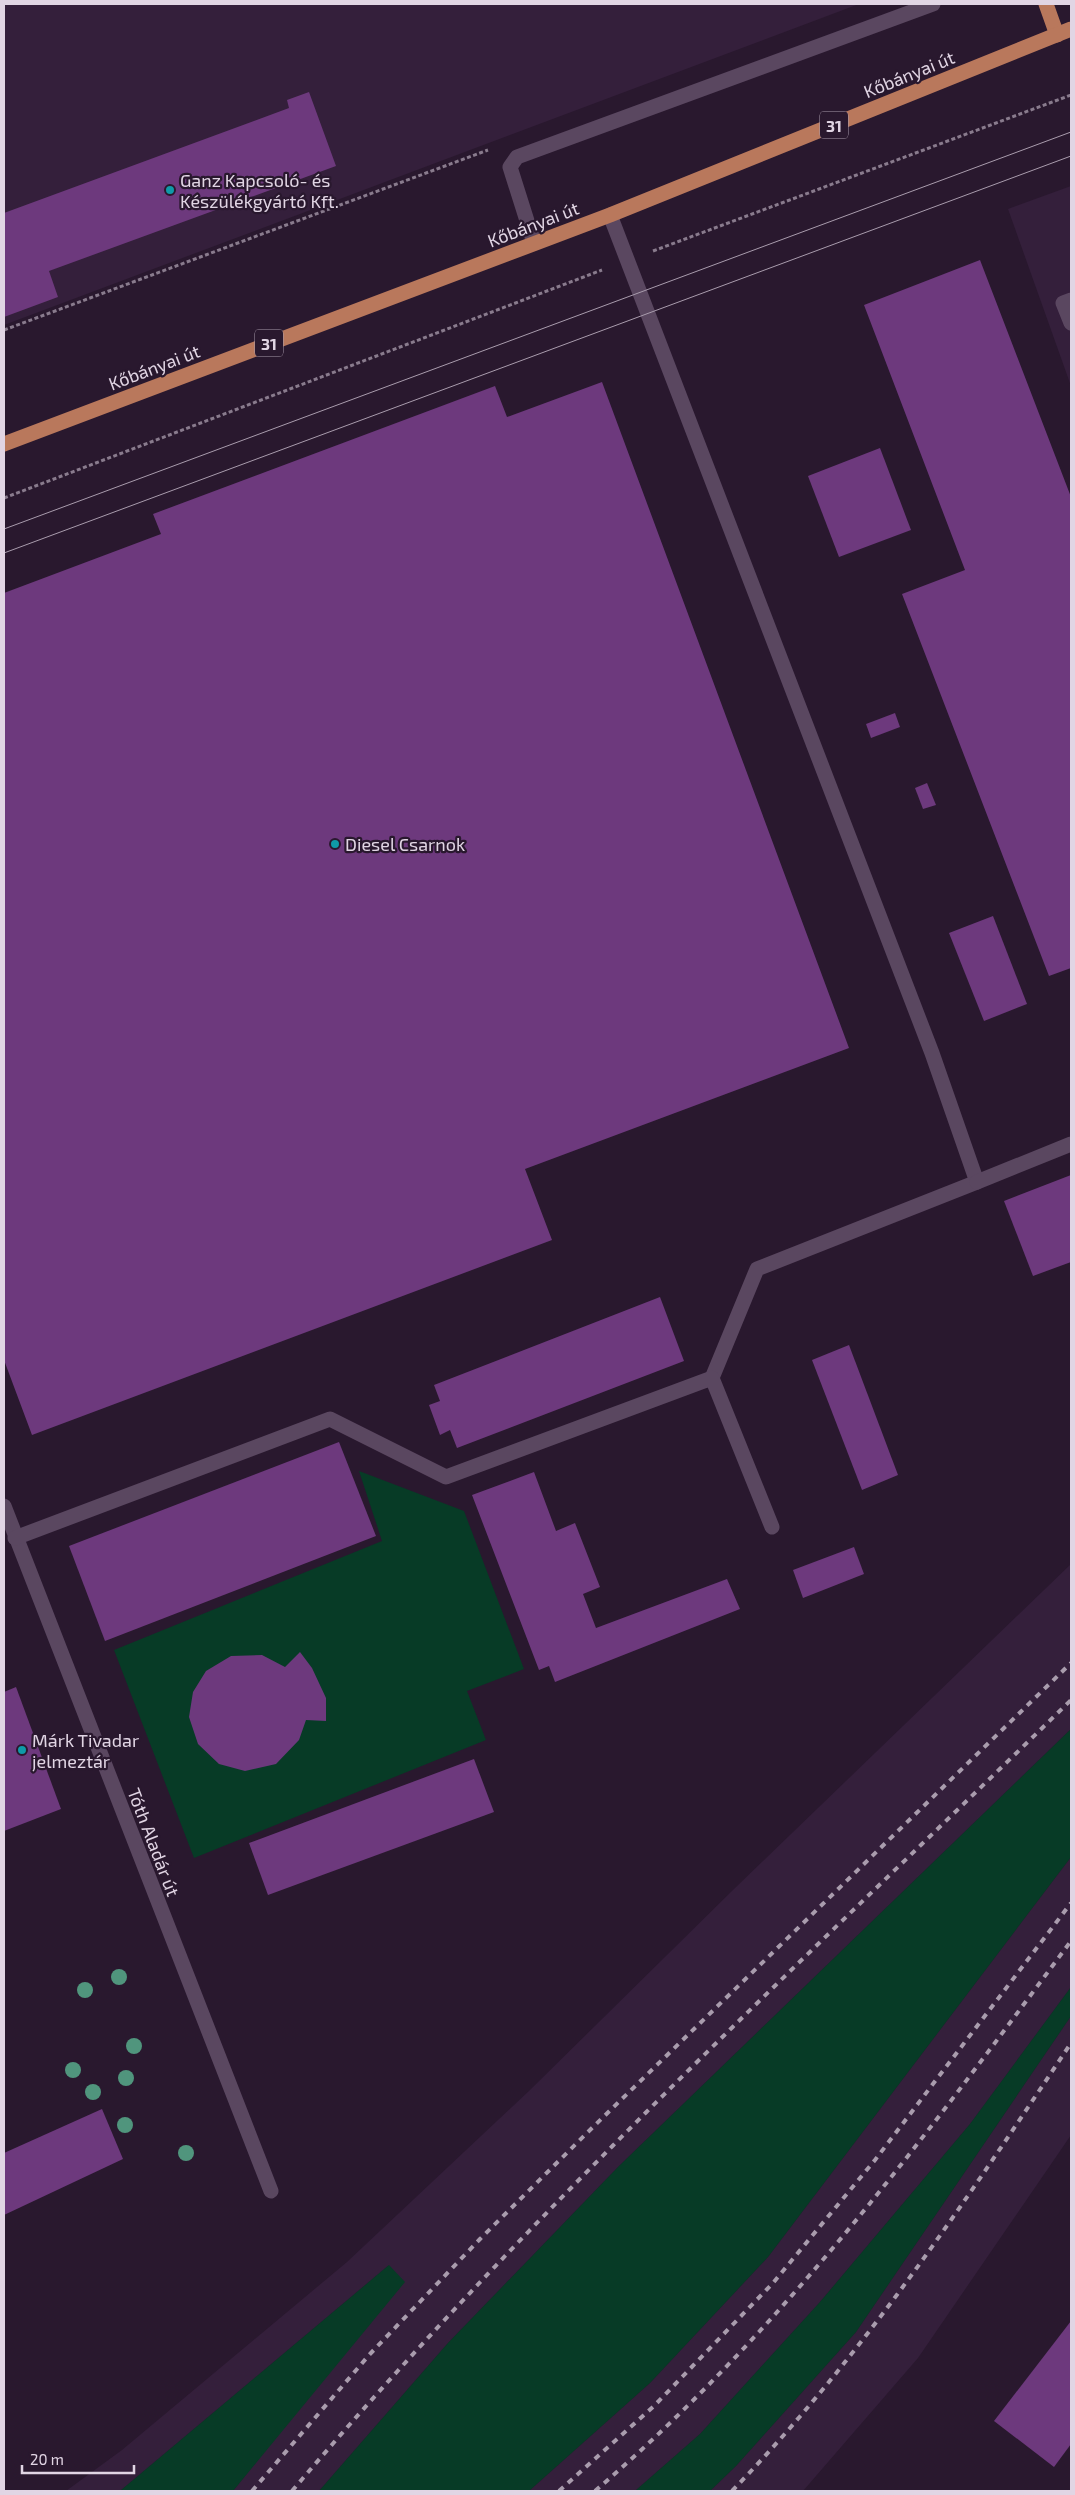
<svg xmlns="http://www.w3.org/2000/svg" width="1075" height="2495" viewBox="0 0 1075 2495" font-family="'Exo 2',sans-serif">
	<rect width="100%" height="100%" fill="#29182e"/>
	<g fill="#341f3b">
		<polygon points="4,4 859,4 4,325"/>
		<polygon points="1071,186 1071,386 1008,209"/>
		<polygon points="1071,1564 1071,1729 618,2167 448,2343 319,2491 233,2491 279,2433 389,2265 120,2491 66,2491 122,2450 347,2262 530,2090 734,1889"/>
		<polygon points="1071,1857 1071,1987 970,2124 820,2302 700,2434 635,2491 529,2491 650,2383 768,2257"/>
		<polygon points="1071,2016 1071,2135 918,2358 803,2491 710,2491 736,2466 856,2332"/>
	</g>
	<g fill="#073b26">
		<polygon points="359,1471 464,1511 524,1669 467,1691 486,1740 194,1858 114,1650 382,1541"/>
		<polygon points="1071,1729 1071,1857 768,2257 650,2383 529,2491 319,2491 448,2343 618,2167"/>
		<polygon points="1071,1987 1071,2016 856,2332 736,2466 710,2491 635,2491 700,2434 820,2302 970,2124"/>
		<polygon points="389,2265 405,2282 233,2491 120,2491"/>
	</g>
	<g fill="#6d397d">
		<polygon points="309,92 336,166 49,271 58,297 4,317 4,213 289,108 287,100"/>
		<polygon points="980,260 1071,497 1071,968 1049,976 902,594 965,570 864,305"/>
		<polygon points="602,382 849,1048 525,1169 552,1240 32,1435 4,1360 4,593 161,534 153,514 495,386 507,417"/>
		<polygon points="880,448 911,530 839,557 808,476"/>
		<polygon points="895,713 900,727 871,738 866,724"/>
		<polygon points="927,783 936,805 923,809 915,788"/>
		<polygon points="993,916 1027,1004 984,1021 949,933"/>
		<polygon points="1071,1175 1071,1262 1033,1276 1004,1201"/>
		<polygon points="660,1297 684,1361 457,1448 450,1430 440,1435 429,1405 440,1401 434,1385"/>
		<polygon points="849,1345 898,1475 862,1490 812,1360"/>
		<polygon points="339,1442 376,1536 105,1641 69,1546"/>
		<polygon points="534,1472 556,1531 575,1523 600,1587 583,1594 596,1628 727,1579 740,1609 555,1682 549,1666 539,1670 472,1495"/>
		<polygon points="854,1547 864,1574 803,1598 793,1570"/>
		<polygon points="300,1652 312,1668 326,1698 326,1721 306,1720 299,1740 276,1764 245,1771 219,1764 198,1744 189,1717 193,1692 206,1671 231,1656 262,1655 285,1667"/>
		<polygon points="16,1687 61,1809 4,1831 4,1692"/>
		<polygon points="474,1759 494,1812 268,1895 249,1843"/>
		<polygon points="102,2109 123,2159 4,2215 4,2153"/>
		<polygon points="1071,2321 1071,2444 1054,2467 994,2421"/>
	</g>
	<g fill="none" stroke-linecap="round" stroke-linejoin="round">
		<g stroke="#897b8d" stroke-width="3" stroke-dasharray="4 2.5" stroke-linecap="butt">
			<polyline points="653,251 1071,95"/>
			<polyline points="4,330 488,150"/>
			<polyline points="4,498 602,270"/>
		</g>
		<g stroke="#5a4760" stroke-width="15">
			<polyline points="610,215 932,1053 977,1182 757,1269 712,1378"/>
			<polyline points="534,243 510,167 517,157 933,4"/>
			<polyline points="1071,300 1063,303 1071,323"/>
			<polyline points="977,1182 1071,1144"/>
			<polyline points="4,1506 271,2191"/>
			<polyline points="15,1538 330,1419 446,1477 712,1378 772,1527"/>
		</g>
		<g stroke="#b9785c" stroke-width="15">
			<polyline points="1046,4 1057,35"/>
			<polyline points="4,444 610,215 1071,29"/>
		</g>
		<g stroke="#a99cad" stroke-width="1">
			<polyline points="4,529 1071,132"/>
			<polyline points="4,553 1071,156"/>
		</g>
		<g stroke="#a99cad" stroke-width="4" stroke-dasharray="6 6" stroke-linecap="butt">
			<polyline points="252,2491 370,2354 480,2239 592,2128 1071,1663"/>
			<path d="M292 2491C532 2209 806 1958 1071 1700"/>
			<polyline points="559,2491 654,2406 773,2283 875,2160 1071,1903"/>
			<path d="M595 2491C782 2331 925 2137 1071 1941"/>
			<path d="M732 2491C863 2356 967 2199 1071 2043"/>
		</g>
	</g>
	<g fill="#50957d">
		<circle cx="119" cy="1977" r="8"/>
		<circle cx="85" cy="1990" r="8"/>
		<circle cx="134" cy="2046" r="8"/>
		<circle cx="73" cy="2070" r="8"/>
		<circle cx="126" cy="2078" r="8"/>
		<circle cx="93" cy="2092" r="8"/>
		<circle cx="125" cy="2125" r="8"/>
		<circle cx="186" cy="2153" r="8"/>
	</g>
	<g fill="#0f9aa8" stroke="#29182e" stroke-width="2">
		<circle cx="170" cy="190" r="5"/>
		<circle cx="335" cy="844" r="5"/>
		<circle cx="22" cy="1750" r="5"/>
	</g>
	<g text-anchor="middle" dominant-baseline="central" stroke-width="4.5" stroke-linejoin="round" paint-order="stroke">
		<g fill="#29182e" stroke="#aa9cad" stroke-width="1">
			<rect x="820" y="111.5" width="28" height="27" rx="4"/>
			<rect x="255" y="329.5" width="28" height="27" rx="4"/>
		</g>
		<g font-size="16" font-weight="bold" fill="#e1d5e4">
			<text x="834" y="125">31</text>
			<text x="269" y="343">31</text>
		</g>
		<g font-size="18" fill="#e1d5e4" stroke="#29182e">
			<text transform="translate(909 74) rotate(-22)">Kőbányai út</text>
			<text transform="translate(533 224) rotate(-21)">Kőbányai út</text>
			<text transform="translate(154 367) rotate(-21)">Kőbányai út</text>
			<text transform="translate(154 1842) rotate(69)">Tóth Aladár út</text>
		</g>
		<g font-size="18" fill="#e1d5e4" stroke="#29182e" text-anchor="start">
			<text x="180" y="180">Ganz Kapcsoló- és<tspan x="180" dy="21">Készülékgyártó Kft.</tspan></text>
			<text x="345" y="844">Diesel Csarnok</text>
			<text x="32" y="1740">Márk Tivadar<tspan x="32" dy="21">jelmeztár</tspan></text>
		</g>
	</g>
	<rect width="1075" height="2495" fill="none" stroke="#e1d5e4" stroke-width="10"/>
	<path d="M22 2465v8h112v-8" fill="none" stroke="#e1d5e4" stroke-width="2.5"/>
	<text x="30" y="2465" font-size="15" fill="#e1d5e4" stroke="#29182e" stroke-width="4" paint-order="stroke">20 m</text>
</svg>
